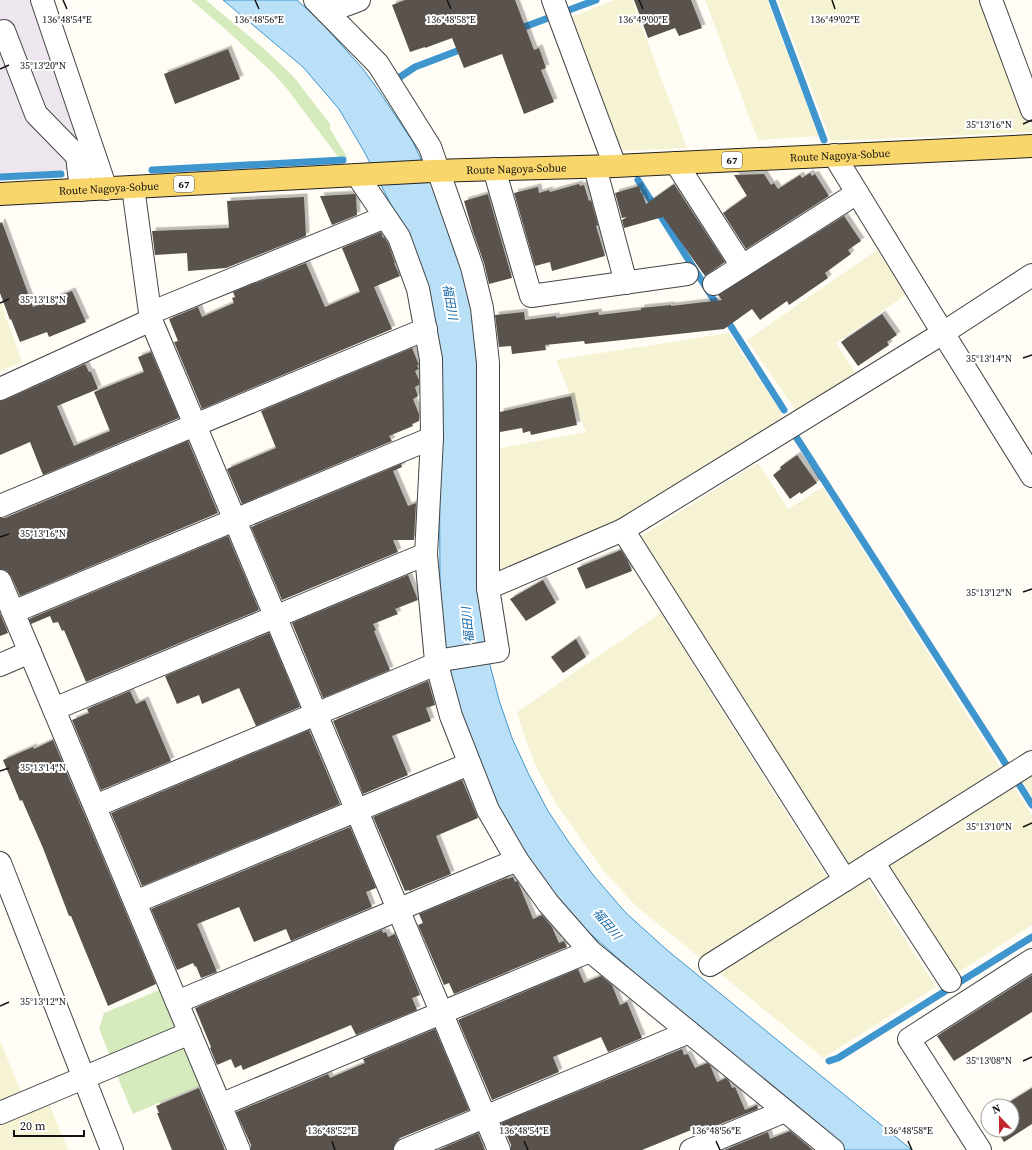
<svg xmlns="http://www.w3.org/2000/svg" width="1032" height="1150" viewBox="0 0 1032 1150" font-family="'Source Serif 4','Noto Sans JP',serif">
	<defs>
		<filter id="shadow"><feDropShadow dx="3.5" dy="-3.5" stdDeviation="0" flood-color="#0004"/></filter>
	</defs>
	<rect width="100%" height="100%" fill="#fffdf5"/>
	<polygon fill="#eee6ef" points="0,0 36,0 93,169 0,174"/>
	<g fill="#f6f3d4">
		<polygon points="615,0 632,0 687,148 621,151 571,17"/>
		<polygon points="705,0 767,0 819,136 758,140"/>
		<polygon points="778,0 984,0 1032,129 1032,132 831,141"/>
		<polygon points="877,250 907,294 836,343 857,375 799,415 747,340"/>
		<polygon points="0,300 22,362 0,371"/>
		<polygon points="729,333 780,411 784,422 629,519 495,573 495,449 586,432 556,360"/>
		<polygon points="758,463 788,509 823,487 1002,770 846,870 638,538"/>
		<polygon points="661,613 829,881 704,961 637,907 603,870 557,805 536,767 523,732 517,712"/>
		<polygon points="1032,770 1032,797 1020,778"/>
		<polygon points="1011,783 1032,815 1032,925 954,975 883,865"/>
		<polygon points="867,880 936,987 823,1058 717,971 825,899 829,904"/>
		<polygon points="0,1041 22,1094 0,1103"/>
		<polygon points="47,1099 68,1150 0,1150 0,1119"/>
	</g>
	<g fill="#d5ebbd">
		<polygon points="191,0 206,0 263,48 293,76 330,124 330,129 347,157 338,157 288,90 272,72 225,29"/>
		<polygon points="162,989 176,1024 174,1032 111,1058 99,1029 104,1013"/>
		<polygon points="176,1045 186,1049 201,1085 133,1114 115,1071"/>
	</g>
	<polygon fill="#b9e0f7" stroke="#3f96cf" points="223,0 297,0 320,21 363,69 379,91 413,142 428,175 453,238 475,309 489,661 499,700 512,738 529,775 548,811 570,844 594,876 626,913 667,950 912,1150 845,1150 638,976 585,929 545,884 515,840 490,789 466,728 453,689 445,644 440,591 439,354 409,241 365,153 339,109 303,67"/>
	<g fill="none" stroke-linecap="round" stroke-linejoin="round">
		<g stroke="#3f96cf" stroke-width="7">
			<polyline points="772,0 824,140"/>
			<polyline points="569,10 596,0"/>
			<polyline points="516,30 551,17"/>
			<polyline points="400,77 415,67 465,48"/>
			<polyline points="152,170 343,160"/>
			<polyline points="0,177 61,174"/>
			<polyline points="638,180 719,308"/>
			<polyline points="725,317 784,410"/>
			<polyline points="790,434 793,432 1007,766"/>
			<polyline points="1017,781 1032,805"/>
			<polyline points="829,1061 838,1058 1032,937"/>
		</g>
	</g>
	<g fill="#5a524d" filter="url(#shadow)">
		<polygon points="405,0 515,0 534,50 539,48 546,68 541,70 554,102 524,114 502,54 464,68 452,38 425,48 425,47 410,52 392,5"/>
		<polygon points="634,0 691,0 702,28 679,36 675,28 648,38"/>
		<polygon points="228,49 240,79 175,104 164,74"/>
		<polygon points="810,173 812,176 815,174 829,196 746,249 723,213 747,196 734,175 764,174 771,185 774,183 778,189 800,175 802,178"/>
		<polygon points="579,184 580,186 584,185 589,201 591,200 598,225 596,226 605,256 552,271 550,262 535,266 514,193 538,187 539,193 549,190 550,192"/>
		<polygon points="674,184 725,262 705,276 663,217 624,228 622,220 627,217 622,218 615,193 639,186 641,193 642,192 646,204"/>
		<polygon points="355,194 356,196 357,215 332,225 320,196"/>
		<polygon points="488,194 512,278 489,284 484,263 473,232 464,201"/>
		<polygon points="304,197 306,236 226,268 188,271 187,253 155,255 152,231 229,228 227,201"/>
		<polygon points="844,216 861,241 848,250 851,254 825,273 828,278 789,305 787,301 760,320 752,309 724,329 585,344 584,341 545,345 546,350 512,354 511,346 499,347 495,315 524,312 525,320 556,316 556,318 598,312 599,315 641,310 641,308 671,305 671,306 722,300 718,295"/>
		<polygon points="2,222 33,307 72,291 86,322 49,337 47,332 20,342 11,319 10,320 0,293 0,223"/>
		<polygon points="381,232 383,238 384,237 388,243 395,263 394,263 400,276 374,287 392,329 202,409 174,342 178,341 169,319 198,307 202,317 234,303 232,298 235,297 233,292 306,263 325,307 360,292 342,248"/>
		<polygon points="882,314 897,335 887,342 889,345 858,366 841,342"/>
		<polygon points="412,348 419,365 417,365 419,369 415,371 419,380 419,385 415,387 418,396 413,399 419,414 419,421 412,424 413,426 389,436 392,441 242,504 227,469 276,448 261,411"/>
		<polygon points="151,352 179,418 43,475 30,442 0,455 0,401 5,400 85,364 89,372 91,372 98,389 57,406 74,446 110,431 94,392 144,372 138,357"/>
		<polygon points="571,396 577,425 531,435 530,431 523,433 522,428 500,432 500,412"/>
		<polygon points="188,441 218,513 20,596 11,576 7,571 0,569 0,518 5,518"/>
		<polygon points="797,455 817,483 801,494 800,492 790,499 773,475 781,469 780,467"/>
		<polygon points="401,464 402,467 393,471 408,506 416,503 414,540 393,540 398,552 282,600 251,527"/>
		<polygon points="228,536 259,610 86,682 64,630 62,631 58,622 53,623 50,616 31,624 29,619"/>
		<polygon points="621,550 628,561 632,571 586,589 577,568"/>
		<polygon points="408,575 418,600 395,609 398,614 373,624 376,630 374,631 390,670 323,698 292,623"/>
		<polygon points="543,580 556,603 526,621 510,599"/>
		<polygon points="0,613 8,633 0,636"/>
		<polygon points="269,633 300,707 256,726 239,688 202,704 199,695 177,704 165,676"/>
		<polygon points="576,639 586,657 563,673 551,657"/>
		<polygon points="428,681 435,705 426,708 431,721 392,736 408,775 363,794 333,721"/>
		<polygon points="130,691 136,704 145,700 171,761 101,790 72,720 89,713 87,709"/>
		<polygon points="309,730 340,804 142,886 111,813"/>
		<polygon points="53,740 156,984 108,1006 71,916 69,916 43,848 22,800 20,801 3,760 33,747 34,749"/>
		<polygon points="462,780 478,818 436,836 451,874 409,891 409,890 405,891 373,817"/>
		<polygon points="350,827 376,888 366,892 372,907 291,941 286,929 254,942 239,907 197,924 217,972 201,978 196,966 195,967 193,963 177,970 151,909"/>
		<polygon points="513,877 515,882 517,881 518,882 533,919 542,915 552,927 559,943 564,941 567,947 454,994 449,983 444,985 418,925 423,923 419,914 507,878 507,879"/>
		<polygon points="382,930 383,933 386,932 388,937 395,934 420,995 412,998 417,1010 356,1035 351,1025 243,1070 241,1065 235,1068 231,1059 217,1065 210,1048 211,1047 195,1008"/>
		<polygon points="578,969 584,983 601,976 612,985 620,1005 627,1002 642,1038 608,1052 601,1037 553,1057 559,1072 492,1100 458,1020"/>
		<polygon points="1032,975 1032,1012 954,1061 937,1036"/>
		<polygon points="435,1029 469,1110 400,1138 395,1143 393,1150 251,1150 251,1145 236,1112 328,1074 330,1078 365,1063 363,1059"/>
		<polygon points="682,1049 684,1055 688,1054 695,1068 707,1063 710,1065 717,1082 726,1078 729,1081 732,1088 735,1087 745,1110 757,1105 758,1109 698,1133 696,1128 642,1150 511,1150 511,1145 501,1123"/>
		<polygon points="199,1088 225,1150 172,1150 157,1113 159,1113 156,1106"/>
		<polygon points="1032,1088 1032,1124 1004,1142 997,1130 1012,1130 1012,1106 1003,1106"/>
		<polygon points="790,1131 813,1150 724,1150 768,1132 770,1139"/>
		<polygon points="478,1133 485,1150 438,1150"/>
	</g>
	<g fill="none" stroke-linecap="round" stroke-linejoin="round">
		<g stroke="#444" stroke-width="24">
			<g id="minor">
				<polyline points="42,0 106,189"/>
				<polyline points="315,0 378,64 430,147 472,267 482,308 488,363 488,588"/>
				<polyline points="553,0 615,166"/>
				<polyline points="991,0 1032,110"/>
				<polyline points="327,12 359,0"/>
				<polyline points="4,31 36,114 77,156 81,190"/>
				<polyline points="834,155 943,333 1032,476"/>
				<polyline points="676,163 742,266"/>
				<polyline points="595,167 626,283"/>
				<polyline points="494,169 531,296 687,274"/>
				<polyline points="357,175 399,237 418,289 431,359 432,438 426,555 436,661 451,716 488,810 517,860 548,903 590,951 833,1150"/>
				<polyline points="133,187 151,320 499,1150"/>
				<polyline points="714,284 857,193"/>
				<polyline points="150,313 385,217"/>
				<polyline points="0,389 151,320"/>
				<polyline points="0,506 426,329"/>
				<polyline points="623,530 845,880"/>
				<polyline points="0,581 239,1150"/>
				<polyline points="13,612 432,438"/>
				<polyline points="436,661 498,651 488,588 623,530 943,333 1032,275"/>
				<polyline points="0,665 30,652"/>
				<polyline points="54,709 426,554"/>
				<polyline points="95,806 436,664"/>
				<polyline points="873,862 950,981"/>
				<polyline points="0,863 112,1150"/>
				<polyline points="135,902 469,764"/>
				<polyline points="710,965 1032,762"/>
				<polyline points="177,1002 517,860"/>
				<polyline points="220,1105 590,951"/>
				<polyline points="0,1113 190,1033"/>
				<polyline points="405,1150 689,1032"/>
				<polyline points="691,1150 785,1111"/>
				<polyline points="980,1150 909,1039 1032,960"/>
			</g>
		</g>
		<g stroke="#222" stroke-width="24">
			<g id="major">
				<path id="s1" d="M0 194 432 171 615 166 1032 146"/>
			</g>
		</g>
		<use href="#minor" stroke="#fff" stroke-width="22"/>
		<use href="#major" stroke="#f9d66b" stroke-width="22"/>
	</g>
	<path fill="none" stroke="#111" stroke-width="1.5" d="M63 0 67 9M255 0 259 9M447 0 451 9M639 0 643 9M832 0 835 9M0 69 9 65M1023 124 1032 120M0 303 9 299M1023 358 1032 355M0 537 9 534M1023 592 1032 589M0 771 9 768M1023 827 1032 823M0 1006 9 1002M1023 1061 1032 1057M332 1141 335 1150M524 1141 528 1150M716 1141 720 1150M908 1141 912 1150"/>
	<g text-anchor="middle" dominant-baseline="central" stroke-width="4" stroke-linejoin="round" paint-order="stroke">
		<g fill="#fff" stroke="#585858" stroke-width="1">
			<rect x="722" y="152" width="20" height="16" rx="3"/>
			<rect x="174" y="176" width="20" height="16" rx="3"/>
		</g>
		<g font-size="10" font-weight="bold" fill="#111">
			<text x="732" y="160">67</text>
			<text x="184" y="184">67</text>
		</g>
		<g font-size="11" fill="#111" stroke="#fff">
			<text stroke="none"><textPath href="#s1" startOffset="841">Route Nagoya-Sobue</textPath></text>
			<text stroke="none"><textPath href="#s1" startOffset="517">Route Nagoya-Sobue</textPath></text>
			<text stroke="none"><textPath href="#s1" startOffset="109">Route Nagoya-Sobue</textPath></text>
		</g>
		<g font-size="12" font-style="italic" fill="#1768a6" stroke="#fff">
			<text transform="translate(450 302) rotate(80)">福田川</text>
			<text transform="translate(468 625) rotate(-96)">福田川</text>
			<text transform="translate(607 924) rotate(50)">福田川</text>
		</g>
	</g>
	<g font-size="10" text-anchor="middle" fill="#111" stroke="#fff" stroke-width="4" stroke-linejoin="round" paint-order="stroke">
		<text x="67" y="23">136°48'54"E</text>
		<text x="259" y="23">136°48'56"E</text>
		<text x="451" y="23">136°48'58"E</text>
		<text x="643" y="23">136°49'00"E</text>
		<text x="835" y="23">136°49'02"E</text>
		<text x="43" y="69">35°13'20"N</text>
		<text x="989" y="128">35°13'16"N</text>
		<text x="43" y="303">35°13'18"N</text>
		<text x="989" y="362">35°13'14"N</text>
		<text x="43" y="537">35°13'16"N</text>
		<text x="989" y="596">35°13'12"N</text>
		<text x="43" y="771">35°13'14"N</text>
		<text x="989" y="830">35°13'10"N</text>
		<text x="43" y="1005">35°13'12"N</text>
		<text x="989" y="1064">35°13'08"N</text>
		<text x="332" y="1134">136°48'52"E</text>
		<text x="524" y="1134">136°48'54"E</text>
		<text x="716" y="1134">136°48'56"E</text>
		<text x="908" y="1134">136°48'58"E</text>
	</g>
	<g transform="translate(1000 1118) rotate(338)"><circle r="19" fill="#ffffff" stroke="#a0a0a0"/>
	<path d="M0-3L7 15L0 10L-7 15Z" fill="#c4262e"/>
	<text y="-6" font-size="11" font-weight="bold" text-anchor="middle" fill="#111111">N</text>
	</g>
	<path d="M14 1130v6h70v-6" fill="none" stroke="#111111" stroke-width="2"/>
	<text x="20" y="1130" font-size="12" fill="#111111" stroke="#ffffff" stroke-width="3" paint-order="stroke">20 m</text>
</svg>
